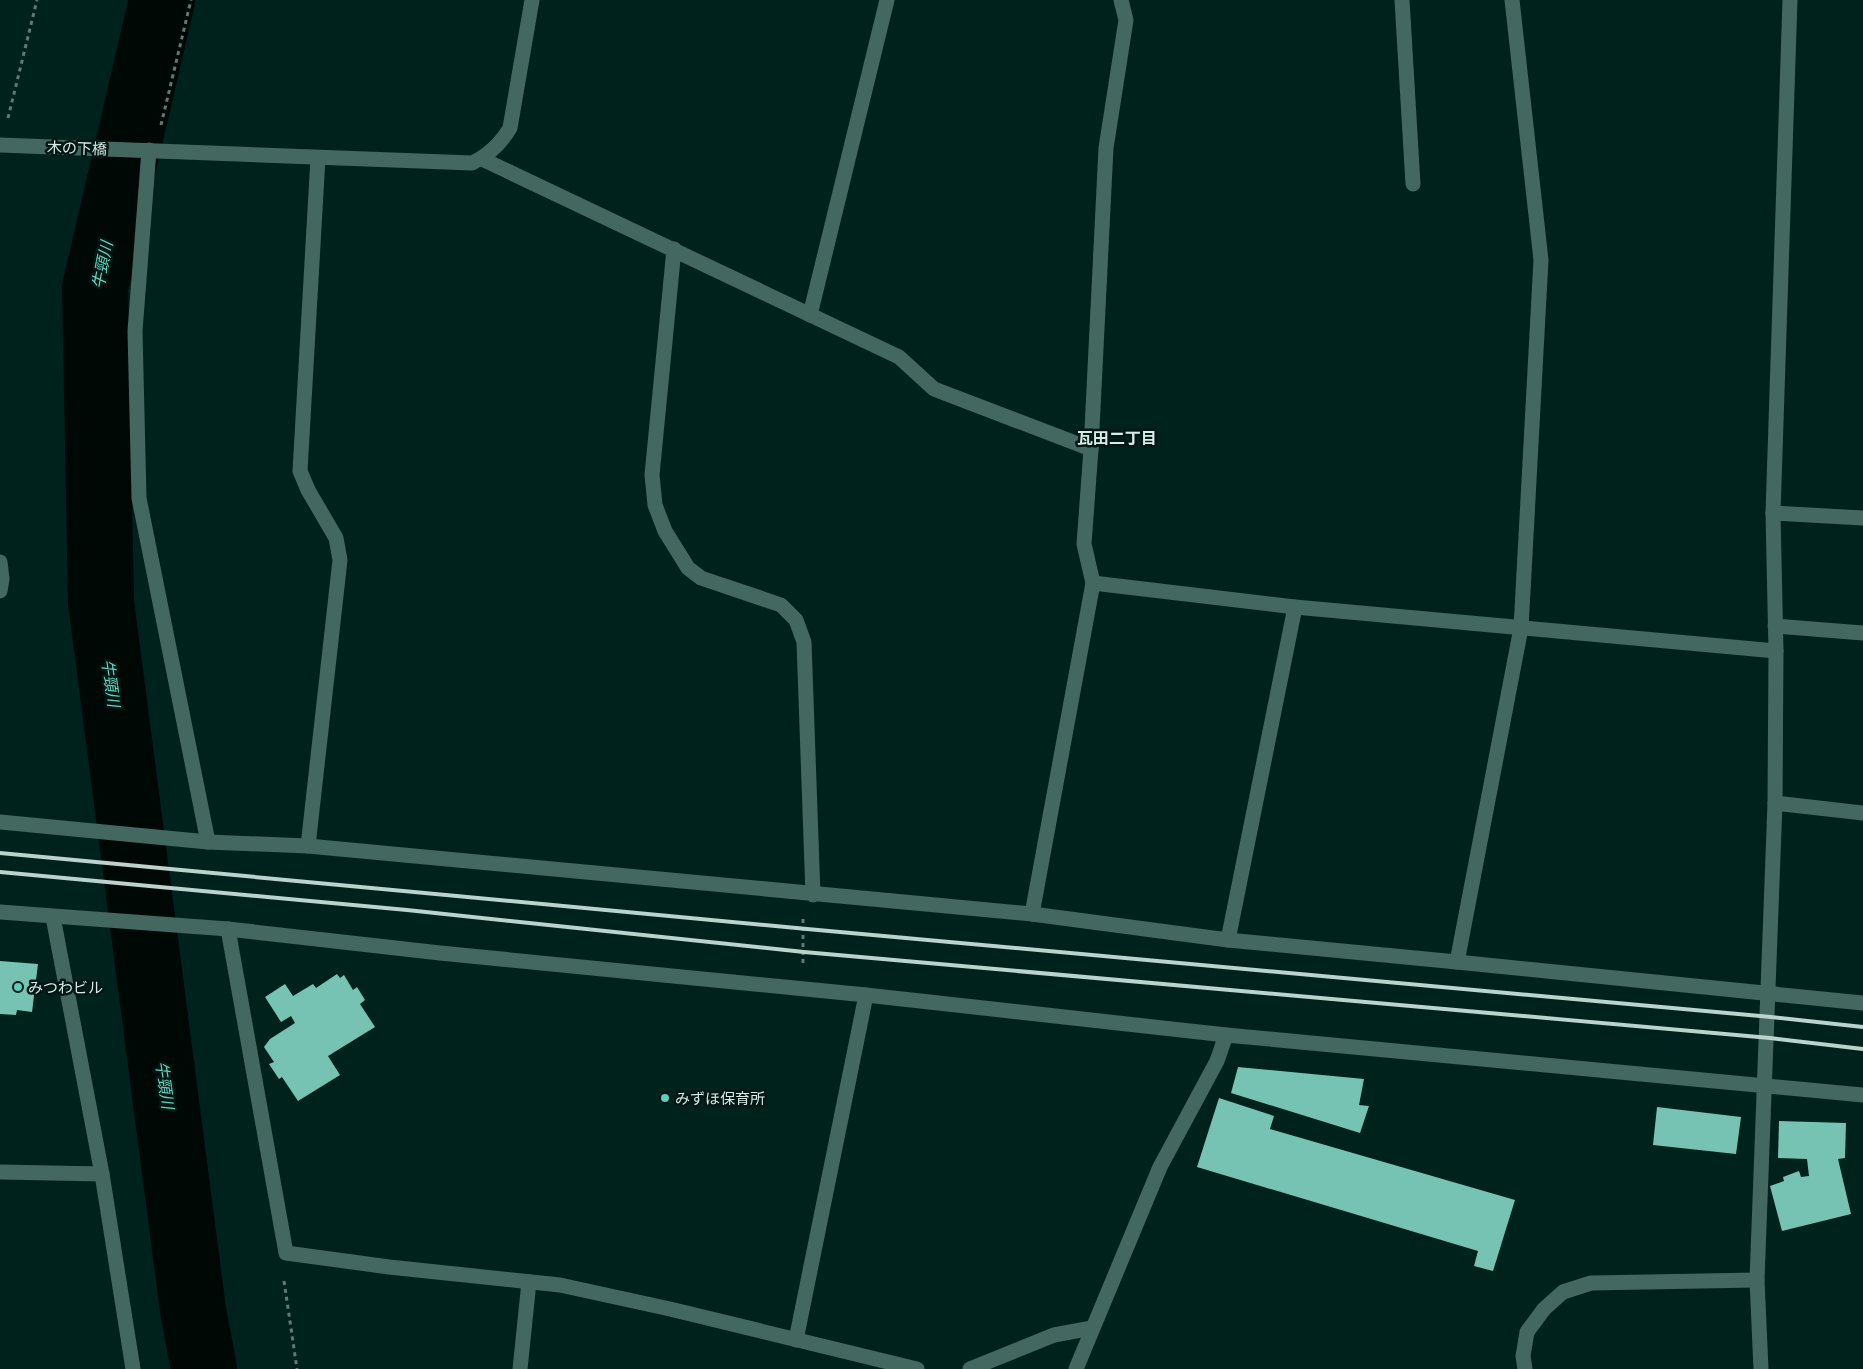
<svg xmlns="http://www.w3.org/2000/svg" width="1863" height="1369" viewBox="0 0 1863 1369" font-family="'Archivo Narrow','Noto Sans JP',sans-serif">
	<rect width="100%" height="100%" fill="#00221c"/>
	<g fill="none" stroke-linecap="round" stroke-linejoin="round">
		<polyline stroke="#000806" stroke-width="66" points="162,0 95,288 101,602 193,1310 204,1369"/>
	</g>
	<g fill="#77c3b3">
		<polygon points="0,961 38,964 32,1012 17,1010 16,1015 0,1014"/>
		<polygon points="337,974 340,978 344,975 353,990 357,987 365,1000 360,1004 375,1027 328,1056 340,1075 298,1101 282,1077 279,1079 269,1064 274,1062 264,1047 270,1039 295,1023 291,1016 281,1022 265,997 285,984 293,996 313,984 316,988"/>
		<polygon points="1238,1067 1364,1079 1359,1105 1369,1106 1360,1133 1231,1093"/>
		<polygon points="1219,1098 1274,1116 1270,1129 1515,1200 1493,1271 1474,1266 1478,1251 1197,1167"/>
		<polygon points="1657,1107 1741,1117 1736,1154 1653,1145"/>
		<polygon points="1779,1121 1846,1123 1845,1158 1838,1159 1851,1214 1782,1231 1770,1186 1784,1181 1783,1177 1799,1171 1801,1177 1809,1176 1807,1159 1778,1158"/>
	</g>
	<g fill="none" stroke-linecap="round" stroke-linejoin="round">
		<g stroke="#5f7b76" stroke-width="3" stroke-dasharray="4 4" stroke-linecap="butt">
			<polyline points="8,118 37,0"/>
			<polyline points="161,125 191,0"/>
			<polyline points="803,963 803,919"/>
			<polyline points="284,1281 297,1369"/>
		</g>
		<g stroke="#436860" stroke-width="15">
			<polyline points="1402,0 1413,184"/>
			<path d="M0 145 472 163C489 155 501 143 510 128L532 0"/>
			<polyline points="149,150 135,331 139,498 208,842"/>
			<polyline points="482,159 899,357 934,389 1091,449"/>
			<polyline points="674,249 652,475 655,505 665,531 688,568 701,578 781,605 796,620 804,642 813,895"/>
			<polyline points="810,315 887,0"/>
			<polyline points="1773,513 1863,518"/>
			<polyline points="0,562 2,579 0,591"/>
			<polyline points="1093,583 1295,607 1776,651"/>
			<polyline points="1775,626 1863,633"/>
			<polyline points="1775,803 1863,813"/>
			<polyline points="0,822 208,842 308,846 1032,914 1228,940 1457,962 1863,1003"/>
			<polyline points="308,846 340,560 336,538 308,490 300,471 318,158"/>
			<polyline points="0,912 228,929 440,953 866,995 1226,1035 1863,1095"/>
			<polyline points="1032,914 1093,583 1084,544 1091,449 1106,148 1126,20 1121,0"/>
			<polyline points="53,917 102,1174 133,1369"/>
			<polyline points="228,929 286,1253 389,1267 560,1285 670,1309 917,1369"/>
			<polyline points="1228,940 1295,607"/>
			<polyline points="1457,962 1521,628 1541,260 1512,0"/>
			<polyline points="0,1172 102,1174"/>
			<polyline points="796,1340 866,995"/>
			<polyline points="520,1369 529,1282"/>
			<polyline points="970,1369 1054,1335 1092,1328"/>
			<polyline points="1076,1369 1160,1167 1217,1061 1226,1035"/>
			<polyline points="1525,1369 1523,1356 1527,1332 1544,1309 1563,1292 1591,1283 1757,1280"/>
			<polyline points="1761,1369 1757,1280 1775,803 1776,651 1773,513 1790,0"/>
		</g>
		<g stroke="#bcd2cc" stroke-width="4">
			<polyline points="0,853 807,929 1771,1017 1863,1027"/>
			<polyline points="0,872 407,910 804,952 1770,1038 1863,1049"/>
		</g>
	</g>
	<g fill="#5dceb9" stroke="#001713" stroke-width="2">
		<circle cx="18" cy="987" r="5"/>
		<circle cx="665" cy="1098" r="5"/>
	</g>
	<g text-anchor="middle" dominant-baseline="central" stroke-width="5" stroke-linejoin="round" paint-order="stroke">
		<g font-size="15" fill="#d8ece7" stroke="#001713">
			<text transform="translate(77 148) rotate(2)">木の下橋</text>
		</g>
		<g font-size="15" fill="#d8ece7" stroke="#001713" text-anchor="start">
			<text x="28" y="987">みつわビル</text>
			<text x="675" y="1098">みずほ保育所</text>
		</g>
		<g font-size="16" font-style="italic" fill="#64d6c0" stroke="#001713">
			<text transform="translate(102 265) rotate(-79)">牛頸川</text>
			<text transform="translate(111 683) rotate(82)">牛頸川</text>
			<text transform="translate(165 1085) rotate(82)">牛頸川</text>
		</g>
		<g font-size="16" font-weight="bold" fill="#d8ece7" stroke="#001713">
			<text x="1117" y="438">瓦田二丁目</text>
		</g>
	</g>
</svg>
